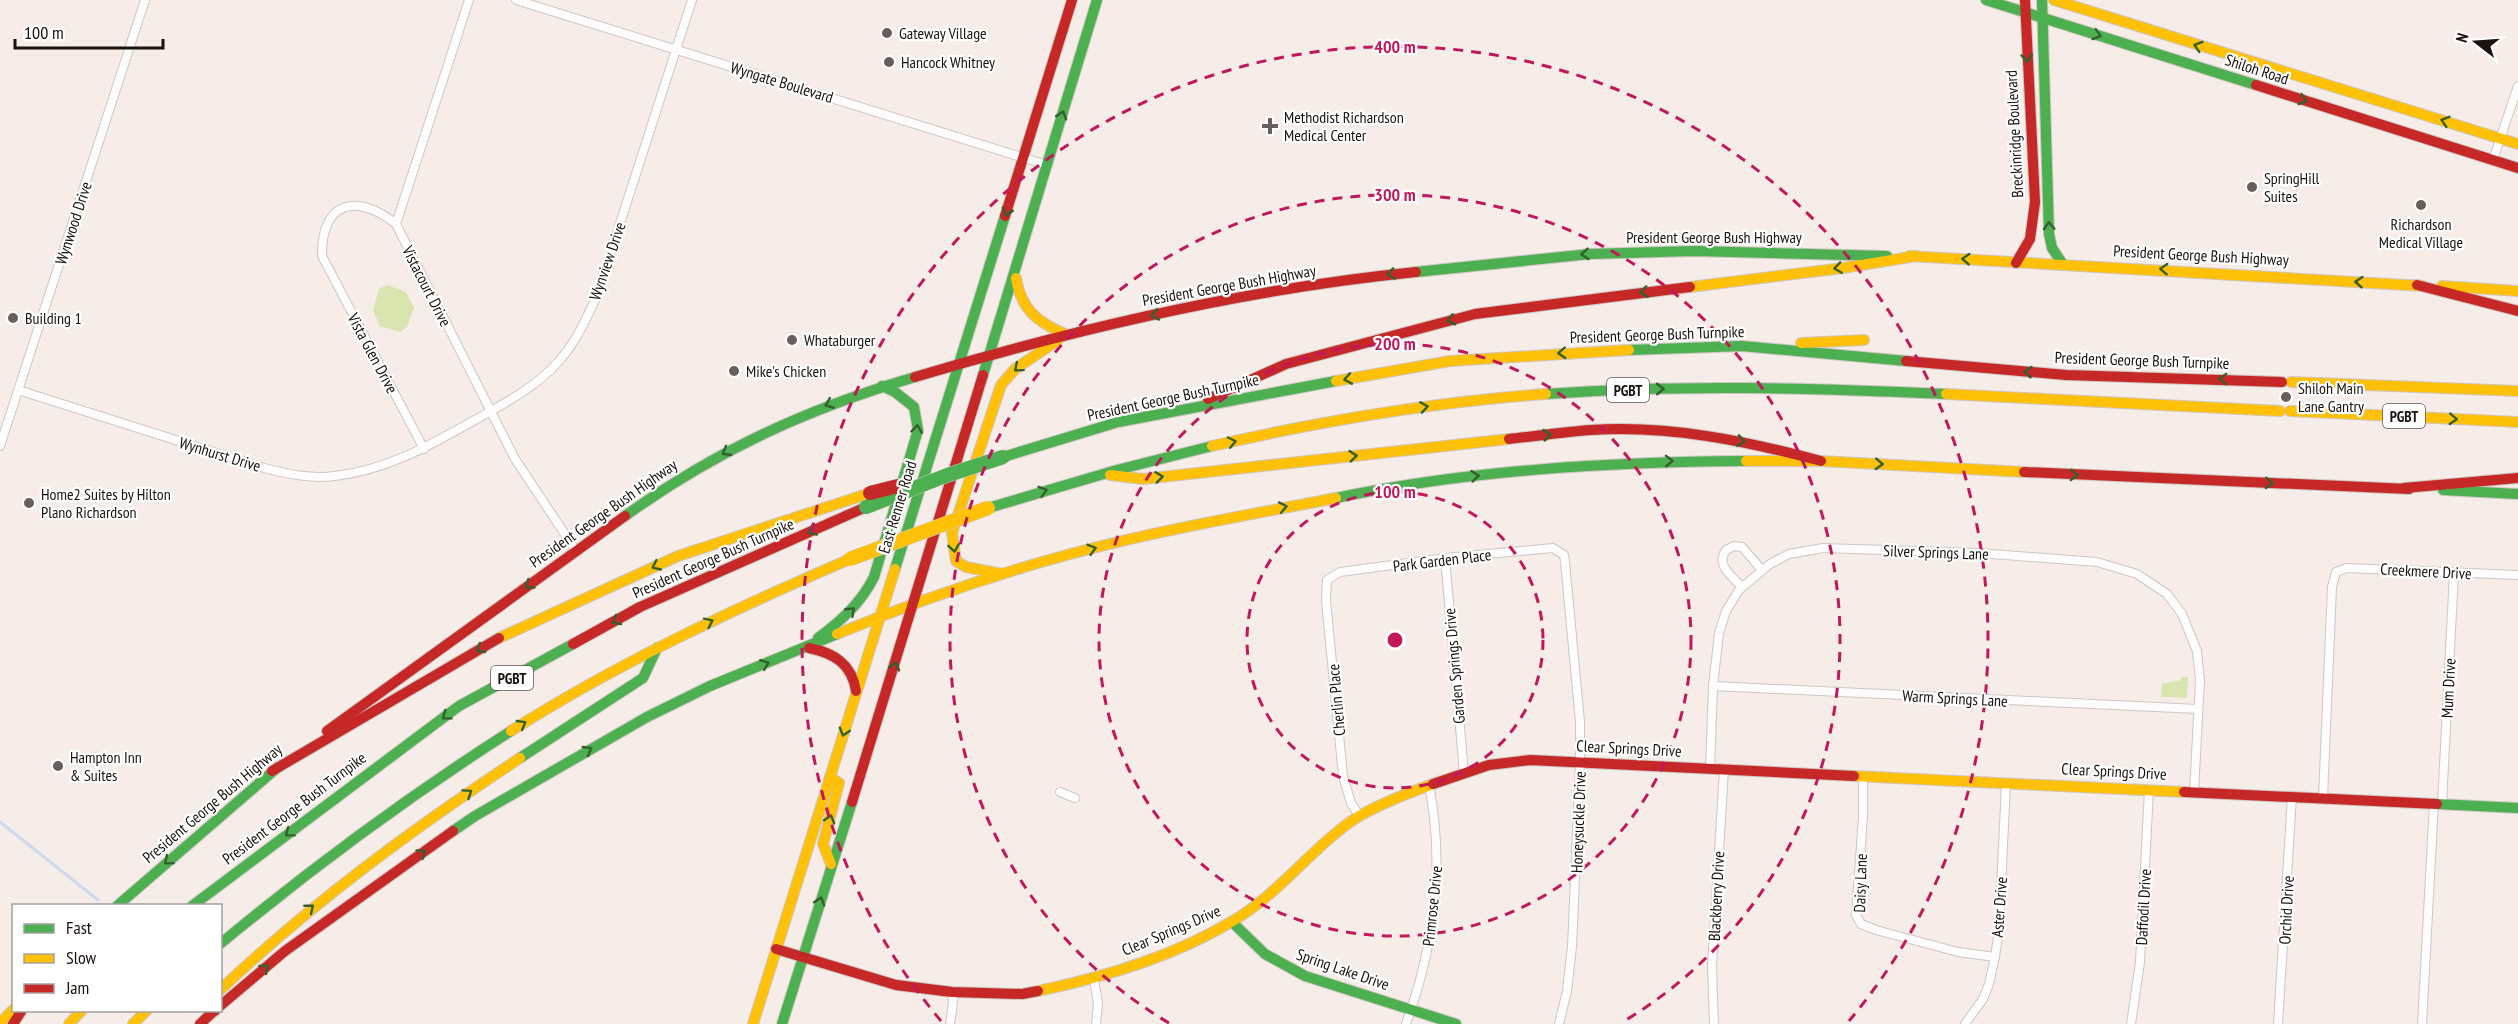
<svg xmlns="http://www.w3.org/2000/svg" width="2518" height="1024" viewBox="0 0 2518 1024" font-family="'PT Sans Narrow',sans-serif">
	<rect width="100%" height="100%" fill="#f6ede8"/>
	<g fill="#d9e5af">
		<polygon points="387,285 406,292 414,308 407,327 400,332 380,326 373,310 379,289"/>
		<polygon points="2181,677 2188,677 2187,698 2161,697 2162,684 2181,680"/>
	</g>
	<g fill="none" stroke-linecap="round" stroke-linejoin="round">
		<polyline stroke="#cbdaef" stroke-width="3" points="0,822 98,900"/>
		<g stroke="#cfc6c1" stroke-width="10">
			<g id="street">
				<polyline points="469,0 396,224 515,459 576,551"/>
				<polyline points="516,0 1047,165"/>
				<polyline points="2493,160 2518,86"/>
				<path d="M396 224C356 192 321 202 322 256L424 449"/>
				<path d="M18 390 264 468C288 474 310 479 335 476 389 470 436 442 482 416 509 401 538 385 559 361 576 342 585 321 596 298L692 0"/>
				<polyline points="0,446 145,0"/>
				<polyline points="1445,558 1464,773"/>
				<path d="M1742 587C1732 576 1715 565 1726 550L1734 546 1742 547 1762 570"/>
				<polyline points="1713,686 2198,709"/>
				<polyline points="1710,768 1713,686 1719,633 1726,611 1739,590 1770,564 1789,554 1823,548 1978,553 2097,562 2137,574 2167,594 2182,614 2197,651 2200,680 2194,792"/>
				<polyline points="1863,776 1863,816 1856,915 1861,924 1876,930 1958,952 1995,957"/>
				<polyline points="1060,792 1075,798"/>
				<polyline points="2323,798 2332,587 2336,572 2347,568 2518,575"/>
				<polyline points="2442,804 2454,573"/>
				<polyline points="1360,817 1351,803 1343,776 1326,600 1327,580 1340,572 1445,558 1553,548 1564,555 1565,562 1580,722 1580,762 1572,947 1567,991 1559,1024"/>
				<polyline points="1094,979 1098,1004 1096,1024"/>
				<polyline points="950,1024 953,1003 952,992"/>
				<path d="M1406 1024C1434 947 1445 866 1429 785"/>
				<polyline points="1714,1024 1712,966 1724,769"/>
				<polyline points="1965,1024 1983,999 1989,984 1995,957 1999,930 2006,783"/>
				<polyline points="2131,1024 2140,962 2149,790"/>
				<polyline points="2278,1024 2292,796"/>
				<polyline points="2422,1024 2434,803"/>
			</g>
		</g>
		<g stroke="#cfc6c1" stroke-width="12">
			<g id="fast">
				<polyline points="1986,0 2256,85"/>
				<polyline points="2042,0 2049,234 2052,248 2062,263"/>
				<polyline points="1416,272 1590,254 1694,251 1887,256"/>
				<polyline points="1629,350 1742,346 1906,361"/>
				<polyline points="983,375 1097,0"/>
				<path d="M1546 394C1679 384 1813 388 1946 394"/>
				<polyline points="1003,457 1118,422 1336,381"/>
				<polyline points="2443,490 2518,494"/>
				<path d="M1336 498C1470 470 1609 462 1746 461"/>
				<polyline points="988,508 1117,470 1212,446"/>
				<path d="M625 516C717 450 807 409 915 377"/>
				<polyline points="895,569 1005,216"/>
				<path d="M818 638C841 621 861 603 874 577L918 430 914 407 895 392 882 386"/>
				<polyline points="520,758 643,678 657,648"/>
				<polyline points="2437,804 2518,808"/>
				<polyline points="453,831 475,816 647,717 710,686 837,634"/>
				<polyline points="117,906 278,767"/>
				<polyline points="192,906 459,706 573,644"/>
				<polyline points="1232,922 1265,954 1305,976 1456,1024"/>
				<path d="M220 944C313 867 409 796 511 731"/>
				<polyline points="215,1010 215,1011"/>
				<polyline points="782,1024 852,802"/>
			</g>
		</g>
		<g stroke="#cfc6c1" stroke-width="12">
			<g id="slow">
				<polyline points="2054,0 2518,144"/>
				<polyline points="1909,256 2423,286"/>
				<path d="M1016 278C1021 309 1037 322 1065 334"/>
				<polyline points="2442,286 2518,291"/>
				<polyline points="1690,287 1843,268 1916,256"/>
				<polyline points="1801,343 1864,340"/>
				<polyline points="1336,381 1450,361 1629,350"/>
				<polyline points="2291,382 2518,391"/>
				<polyline points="1946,394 2280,411"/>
				<polyline points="2290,411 2518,422"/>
				<path d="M1212 446C1322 421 1434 402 1546 394"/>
				<polyline points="1746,461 1821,461 2024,472"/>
				<polyline points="1110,475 1143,479 1509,439"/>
				<polyline points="1002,574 966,567 956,561 952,533 1001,385 1015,369 1058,340"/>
				<path d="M837 634C929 596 1024 564 1122 541 1193 524 1265 512 1336 498"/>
				<polyline points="499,638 678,556 870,493"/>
				<path d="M511 731C618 663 734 609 850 559"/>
				<polyline points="1854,776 2184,792"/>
				<polyline points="830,777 839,783 823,844 831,864"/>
				<path d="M220 990C313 902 414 828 520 758"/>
				<path d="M1038 991C1105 977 1173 957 1231 922 1275 897 1306 855 1346 825 1366 809 1408 793 1433 784"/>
				<polyline points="0,1023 14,1009"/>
				<polyline points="69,1024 82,1010"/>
				<polyline points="133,1024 147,1010"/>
				<polyline points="753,1024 895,569"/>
			</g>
		</g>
		<g stroke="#cfc6c1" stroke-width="12">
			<g id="jam">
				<polyline points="2256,85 2518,168"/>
				<polyline points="1005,216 1072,0"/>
				<polyline points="2016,263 2030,239 2035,202 2025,0"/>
				<polyline points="2417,285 2518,311"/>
				<polyline points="1906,361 2066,375 2282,382"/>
				<path d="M915 377C1078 328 1246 289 1416 272"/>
				<polyline points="1208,399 1286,364 1475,314 1690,287"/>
				<path d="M1509 439C1537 436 1564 432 1591 430 1670 425 1746 441 1821 461"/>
				<polyline points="2024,472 2409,489"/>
				<polyline points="2404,488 2518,478"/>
				<polyline points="573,644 640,607 866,507"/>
				<path d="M809 648C834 653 852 664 856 691"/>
				<polyline points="327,731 625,516"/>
				<polyline points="272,771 499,638"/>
				<polyline points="1433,784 1489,765 1530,760 1854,776"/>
				<polyline points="2184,792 2437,804"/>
				<polyline points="852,802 983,375"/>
				<polyline points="776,949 896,985 952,992 1022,994 1038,991"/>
				<polyline points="220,1006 285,951 453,831"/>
				<polyline points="13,1024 22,1010"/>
				<polyline points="200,1024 215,1010"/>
			</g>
		</g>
		<use href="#street" stroke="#fefcfc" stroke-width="8"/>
		<use href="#fast" stroke="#4caf50" stroke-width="10"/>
		<use href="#slow" stroke="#ffc107" stroke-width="10"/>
		<use href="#jam" stroke="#c62828" stroke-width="10"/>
		<g stroke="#cfc6c1" stroke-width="15" stroke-linecap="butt">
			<polyline id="fast-bridge" points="866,507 945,476 1003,457"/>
		</g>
		<g stroke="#cfc6c1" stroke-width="15" stroke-linecap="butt">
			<polyline id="slow-bridge" points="850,559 988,508"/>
		</g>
		<g stroke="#cfc6c1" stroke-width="15" stroke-linecap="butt">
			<polyline id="jam-bridge" points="870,493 898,486"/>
		</g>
		<use href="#fast-bridge" stroke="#4caf50" stroke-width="14"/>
		<use href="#slow-bridge" stroke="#ffc107" stroke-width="14"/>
		<use href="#jam-bridge" stroke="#c62828" stroke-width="14"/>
	</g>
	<defs><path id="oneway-chevron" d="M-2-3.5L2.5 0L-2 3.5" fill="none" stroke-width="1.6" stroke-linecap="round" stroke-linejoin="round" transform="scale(1.5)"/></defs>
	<g stroke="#34602e">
		<use href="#oneway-chevron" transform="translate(2097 35) rotate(18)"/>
		<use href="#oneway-chevron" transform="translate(2198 46) rotate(-162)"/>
		<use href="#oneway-chevron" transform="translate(2027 58) rotate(86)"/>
		<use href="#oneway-chevron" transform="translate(2303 100) rotate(17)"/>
		<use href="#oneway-chevron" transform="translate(1062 115) rotate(-73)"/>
		<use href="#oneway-chevron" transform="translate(2445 121) rotate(-163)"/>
		<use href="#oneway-chevron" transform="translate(1007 212) rotate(107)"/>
		<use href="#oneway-chevron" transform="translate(2049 226) rotate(-93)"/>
		<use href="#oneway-chevron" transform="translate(1585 254) rotate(176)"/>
		<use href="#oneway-chevron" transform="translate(1966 259) rotate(-176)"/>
		<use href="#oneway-chevron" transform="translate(1838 268) rotate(172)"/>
		<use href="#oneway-chevron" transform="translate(2164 269) rotate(-177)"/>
		<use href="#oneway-chevron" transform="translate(1391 274) rotate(172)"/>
		<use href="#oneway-chevron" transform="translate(2359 282) rotate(-176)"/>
		<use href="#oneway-chevron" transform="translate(1644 292) rotate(173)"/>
		<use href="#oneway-chevron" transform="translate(1155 315) rotate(169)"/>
		<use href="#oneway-chevron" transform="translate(1451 320) rotate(166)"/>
		<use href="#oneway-chevron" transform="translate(1562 353) rotate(177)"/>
		<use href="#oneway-chevron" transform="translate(1018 368) rotate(140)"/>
		<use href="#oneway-chevron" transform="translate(2028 372) rotate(-175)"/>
		<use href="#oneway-chevron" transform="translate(1348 379) rotate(170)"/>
		<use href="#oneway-chevron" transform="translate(2223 379) rotate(-178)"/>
		<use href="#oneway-chevron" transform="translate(1660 389) rotate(-1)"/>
		<use href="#oneway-chevron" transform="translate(829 404) rotate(158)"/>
		<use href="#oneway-chevron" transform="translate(1424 407) rotate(-9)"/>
		<use href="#oneway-chevron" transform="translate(2453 419) rotate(3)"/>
		<use href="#oneway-chevron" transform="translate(917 429) rotate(-83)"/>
		<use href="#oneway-chevron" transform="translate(1547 435) rotate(-6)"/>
		<use href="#oneway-chevron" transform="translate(1741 441) rotate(9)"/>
		<use href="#oneway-chevron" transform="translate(1232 442) rotate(-12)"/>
		<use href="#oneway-chevron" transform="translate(726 452) rotate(150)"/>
		<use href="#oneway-chevron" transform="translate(1353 456) rotate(-6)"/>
		<use href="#oneway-chevron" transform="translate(1669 461) rotate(-1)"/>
		<use href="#oneway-chevron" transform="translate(1879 464) rotate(3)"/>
		<use href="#oneway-chevron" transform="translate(2074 475) rotate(2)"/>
		<use href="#oneway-chevron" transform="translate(1475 476) rotate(-6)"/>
		<use href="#oneway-chevron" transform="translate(1159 477) rotate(-7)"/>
		<use href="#oneway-chevron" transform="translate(2269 483) rotate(2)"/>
		<use href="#oneway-chevron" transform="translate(1043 491) rotate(-17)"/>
		<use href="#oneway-chevron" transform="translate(1283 507) rotate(-11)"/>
		<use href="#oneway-chevron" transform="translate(812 531) rotate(156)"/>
		<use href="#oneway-chevron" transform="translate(954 548) rotate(81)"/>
		<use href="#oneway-chevron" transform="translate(1092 549) rotate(-16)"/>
		<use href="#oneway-chevron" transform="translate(656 566) rotate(155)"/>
		<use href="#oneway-chevron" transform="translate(529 585) rotate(144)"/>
		<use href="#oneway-chevron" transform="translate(851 611) rotate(-44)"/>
		<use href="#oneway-chevron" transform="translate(616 621) rotate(151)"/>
		<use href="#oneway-chevron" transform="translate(709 622) rotate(-26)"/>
		<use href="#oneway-chevron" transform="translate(480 649) rotate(149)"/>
		<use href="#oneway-chevron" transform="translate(765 664) rotate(-22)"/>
		<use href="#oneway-chevron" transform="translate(895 666) rotate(-72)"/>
		<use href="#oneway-chevron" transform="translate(446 716) rotate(143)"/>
		<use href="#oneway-chevron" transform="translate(522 724) rotate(-31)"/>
		<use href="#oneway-chevron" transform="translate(844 732) rotate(107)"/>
		<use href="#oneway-chevron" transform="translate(588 750) rotate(-30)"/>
		<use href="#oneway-chevron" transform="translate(468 793) rotate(-34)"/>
		<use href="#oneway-chevron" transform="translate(830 819) rotate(-73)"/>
		<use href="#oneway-chevron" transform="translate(289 833) rotate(143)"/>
		<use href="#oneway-chevron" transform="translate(422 853) rotate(-35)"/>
		<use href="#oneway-chevron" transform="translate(168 861) rotate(140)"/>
		<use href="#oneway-chevron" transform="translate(820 901) rotate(-73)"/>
		<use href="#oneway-chevron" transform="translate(310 908) rotate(-39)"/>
		<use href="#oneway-chevron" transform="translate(265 968) rotate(-40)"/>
	</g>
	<g fill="none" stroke="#c2185b" stroke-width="3" stroke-dasharray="10 8">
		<circle cx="1395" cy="640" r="148"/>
		<circle cx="1395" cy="640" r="296"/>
		<path d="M1169 1023A445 445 0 1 1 1621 1023"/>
		<path d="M941 1021A593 593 0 1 1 1849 1021"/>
	</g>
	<g fill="#685e5a" stroke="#fff" stroke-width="2">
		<circle cx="887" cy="33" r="6"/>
		<circle cx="889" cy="62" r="6"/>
		<path d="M1267 117h6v6h6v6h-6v6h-6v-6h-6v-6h6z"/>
		<circle cx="2252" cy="187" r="6"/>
		<circle cx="2421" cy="205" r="6"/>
		<circle cx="13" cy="318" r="6"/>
		<circle cx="792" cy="340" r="6"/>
		<circle cx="734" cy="371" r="6"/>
		<circle cx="2286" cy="397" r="6"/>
		<circle cx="29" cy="503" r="6"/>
		<circle cx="58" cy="766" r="6"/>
	</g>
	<g text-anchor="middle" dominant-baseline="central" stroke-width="4.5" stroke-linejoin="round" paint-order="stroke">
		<g fill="#fff" stroke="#5f5856" stroke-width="1.5">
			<rect x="1607" y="378" width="42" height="24" rx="4.5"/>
			<rect x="2383" y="404" width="42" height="24" rx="4.5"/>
			<rect x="491" y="666" width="42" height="24" rx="4.5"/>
		</g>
		<g font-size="15" font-weight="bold" fill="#1b110d">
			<text x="1628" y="390">PGBT</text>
			<text x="2404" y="416">PGBT</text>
			<text x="512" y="678">PGBT</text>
		</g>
		<g font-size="16" fill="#1b110d" stroke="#fff" text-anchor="start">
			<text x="899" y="33">Gateway Village</text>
			<text x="901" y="62">Hancock Whitney</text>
			<text x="1284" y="117">Methodist Richardson<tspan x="1284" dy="18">Medical Center</tspan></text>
			<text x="2264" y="178">SpringHill<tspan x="2264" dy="18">Suites</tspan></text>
			<text x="2421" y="224" text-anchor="middle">Richardson<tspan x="2421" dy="18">Medical Village</tspan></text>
			<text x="25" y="318">Building 1</text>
			<text x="804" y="340">Whataburger</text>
			<text x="746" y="371">Mike's Chicken</text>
			<text x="2298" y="388">Shiloh Main<tspan x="2298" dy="18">Lane Gantry</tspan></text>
			<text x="41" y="494">Home2 Suites by Hilton<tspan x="41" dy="18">Plano Richardson</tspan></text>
			<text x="70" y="757">Hampton Inn<tspan x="70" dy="18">&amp; Suites</tspan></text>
		</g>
		<g font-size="16" fill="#1b110d" stroke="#fff">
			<text transform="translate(2257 69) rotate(18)">Shiloh Road</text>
			<text transform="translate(782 82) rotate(17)">Wyngate Boulevard</text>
			<text transform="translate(2014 134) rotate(-93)">Breckinridge Boulevard</text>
			<text transform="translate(73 223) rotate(-72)">Wynwood Drive</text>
			<text x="1714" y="237">President George Bush Highway</text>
			<text transform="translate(2201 255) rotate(3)">President George Bush Highway</text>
			<text transform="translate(607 261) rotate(-71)">Wynview Drive</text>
			<text transform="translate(1229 285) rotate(-10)">President George Bush Highway</text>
			<text transform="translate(427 286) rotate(63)">Vistacourt Drive</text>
			<text transform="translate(1657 334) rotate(-2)">President George Bush Turnpike</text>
			<text transform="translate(373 353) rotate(62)">Vista Glen Drive</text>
			<text transform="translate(2142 360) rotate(2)">President George Bush Turnpike</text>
			<text transform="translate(1173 397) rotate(-12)">President George Bush Turnpike</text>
			<text transform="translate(220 454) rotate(17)">Wynhurst Drive</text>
			<text transform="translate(897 507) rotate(-73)">East Renner Road</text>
			<text transform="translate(603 513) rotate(-35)">President George Bush Highway</text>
			<text transform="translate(1936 552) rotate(2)">Silver Springs Lane</text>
			<text transform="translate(713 558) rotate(-24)">President George Bush Turnpike</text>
			<text transform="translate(1442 560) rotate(-7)">Park Garden Place</text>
			<text transform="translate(2426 571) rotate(3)">Creekmere Drive</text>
			<text transform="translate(1454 666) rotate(-95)">Garden Springs Drive</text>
			<text transform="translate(2448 688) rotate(-87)">Mum Drive</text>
			<text transform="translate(1955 698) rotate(3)">Warm Springs Lane</text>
			<text transform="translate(1336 700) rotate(-95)">Cherlin Place</text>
			<text transform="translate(1629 748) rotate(3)">Clear Springs Drive</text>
			<text transform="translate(2114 771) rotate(3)">Clear Springs Drive</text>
			<text transform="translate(212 803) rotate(-40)">President George Bush Highway</text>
			<text transform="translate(294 808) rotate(-37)">President George Bush Turnpike</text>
			<text transform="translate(1578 822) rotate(-88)">Honeysuckle Drive</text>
			<text transform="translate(1860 883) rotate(-88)">Daisy Lane</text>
			<text transform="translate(1716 896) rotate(-87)">Blackberry Drive</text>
			<text transform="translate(1432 906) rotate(-84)">Primrose Drive</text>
			<text transform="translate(1999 907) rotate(-86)">Aster Drive</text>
			<text transform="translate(2143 907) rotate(-87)">Daffodil Drive</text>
			<text transform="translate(2286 910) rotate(-87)">Orchid Drive</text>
			<text transform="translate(1171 930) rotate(-23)">Clear Springs Drive</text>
			<text transform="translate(1343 969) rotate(19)">Spring Lake Drive</text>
		</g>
	</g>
	<circle cx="1395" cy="640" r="9" fill="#c2185b" stroke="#fff" stroke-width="3"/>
	<g font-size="18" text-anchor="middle" font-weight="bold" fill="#c2185b" stroke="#fff" stroke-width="4.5" stroke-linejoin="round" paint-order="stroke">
		<text x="1395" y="53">400 m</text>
		<text x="1395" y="201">300 m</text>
		<text x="1395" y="350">200 m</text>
		<text x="1395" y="498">100 m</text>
	</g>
	<rect x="12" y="904" width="210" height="108" fill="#ffffff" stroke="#a4a09e" stroke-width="1.5"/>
	<rect x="24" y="924" width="30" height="9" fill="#4caf50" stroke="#a4a09e" stroke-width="1.5"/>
	<text x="66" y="934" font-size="18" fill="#1b110d">Fast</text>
	<rect x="24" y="954" width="30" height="9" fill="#ffc107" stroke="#a4a09e" stroke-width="1.5"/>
	<text x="66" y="964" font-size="18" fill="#1b110d">Slow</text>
	<rect x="24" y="984" width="30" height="9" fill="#c62828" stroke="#a4a09e" stroke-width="1.5"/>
	<text x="66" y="994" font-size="18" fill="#1b110d">Jam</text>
	<g transform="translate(2476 42) rotate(287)" stroke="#ffffff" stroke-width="4.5" paint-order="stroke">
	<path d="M0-4.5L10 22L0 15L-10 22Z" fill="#1b110d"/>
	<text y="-9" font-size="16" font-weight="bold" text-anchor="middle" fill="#1b110d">N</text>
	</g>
	<path d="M15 39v9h148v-9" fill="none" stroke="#1b110d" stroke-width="3"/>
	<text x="24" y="39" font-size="18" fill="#1b110d" stroke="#ffffff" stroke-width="4.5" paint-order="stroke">100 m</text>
</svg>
